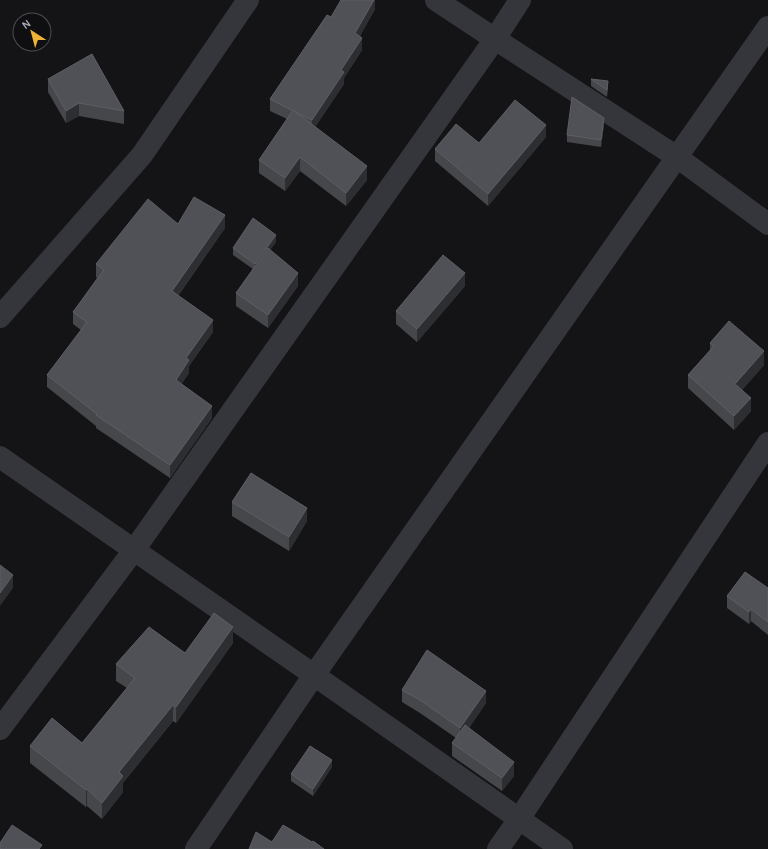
<svg xmlns="http://www.w3.org/2000/svg" width="768" height="849" viewBox="0 0 768 849" font-family="Karla,sans-serif">
	<rect width="100%" height="100%" fill="#141416"/>
	<g fill="none" stroke-linecap="round" stroke-linejoin="round">
		<g stroke="#35363b" stroke-width="22">
			<polyline points="436,0 495,39 677,157 768,224"/>
			<polyline points="0,317 142,155 248,0"/>
			<polyline points="0,457 314,675 562,849"/>
			<polyline points="0,729 134,550 495,39 520,0"/>
			<polyline points="196,849 314,675 768,27"/>
			<polyline points="498,849 519,819 768,443"/>
		</g>
	</g>
	<g fill="#45474b">
		<polygon points="375,0 375,9 360,36 362,50 344,78 344,84 315,127 367,180 346,206 300,171 285,191 259,173 259,160 287,119 270,111 270,99 331,17"/>
		<polygon points="48,79 124,111 124,124 79,116 66,123 48,92"/>
		<polygon points="591,79 608,88 607,97 591,86"/>
		<polygon points="604,125 601,147 567,142 567,135"/>
		<polygon points="546,137 488,206 435,161 435,149"/>
		<polygon points="178,224 225,228 178,296 213,332 189,366 189,373 181,384 212,418 170,478 96,428 96,426 47,387 47,375 81,330 73,324 73,312 97,278 96,277 96,264"/>
		<polygon points="276,242 270,250 298,286 268,328 236,306 236,293 253,269 233,255 233,248"/>
		<polygon points="465,286 417,342 396,324 396,311"/>
		<polygon points="710,343 764,365 742,390 751,411 734,430 688,388 688,375 710,350"/>
		<polygon points="232,502 307,521 289,551 232,516"/>
		<polygon points="768,588 768,635 751,621 749,624 727,608 727,596"/>
		<polygon points="233,643 176,723 173,721 123,783 123,792 102,819 87,806 86,807 30,763 30,746 82,743 127,688 116,681 116,664 185,653"/>
		<polygon points="402,690 486,703 469,728 514,776 502,791 452,756 452,743 456,738 420,713 402,702"/>
		<polygon points="332,767 313,796 291,781 291,774"/>
	</g>
	<g fill="#2d2e31">
		<polygon points="374,0 375,0 375,9 355,45 355,33"/>
		<polygon points="362,38 362,50 344,78 344,84 312,132 312,120 341,70"/>
		<polygon points="79,103 79,116 66,123 66,111"/>
		<polygon points="604,118 604,125 601,147 601,140"/>
		<polygon points="546,125 546,137 488,206 488,194"/>
		<polygon points="300,157 300,171 285,191 285,178"/>
		<polygon points="367,166 367,180 346,206 346,193"/>
		<polygon points="225,215 225,228 172,304 172,291"/>
		<polygon points="276,235 276,242 255,271 255,264"/>
		<polygon points="298,273 298,286 268,328 268,315"/>
		<polygon points="465,273 465,286 417,342 417,329"/>
		<polygon points="213,320 213,332 189,366 189,373 176,393 176,380 186,358"/>
		<polygon points="764,351 764,365 735,398 735,384"/>
		<polygon points="751,398 751,411 734,430 734,416"/>
		<polygon points="212,406 212,418 170,478 170,465"/>
		<polygon points="307,508 307,521 289,551 289,537"/>
		<polygon points="13,575 13,588 0,606 0,593"/>
		<polygon points="751,609 751,621 749,624 749,612"/>
		<polygon points="233,627 233,643 176,723 176,707"/>
		<polygon points="486,691 486,703 460,741 460,728"/>
		<polygon points="173,705 173,721 123,783 123,792 102,819 102,803 119,772"/>
		<polygon points="332,760 332,767 313,796 313,789"/>
		<polygon points="514,762 514,776 502,791 502,778"/>
		<polygon points="87,789 87,806 86,807 86,790"/>
	</g>
	<g fill="#505157" stroke="#5d5f66">
		<polygon points="341,0 374,0 355,33 362,38 341,70 344,72 312,120 297,113 293,110 293,111 270,99 327,15 331,17"/>
		<polygon points="92,54 124,111 79,103 66,111 48,79"/>
		<polygon points="591,79 608,81 607,90"/>
		<polygon points="572,97 604,118 601,140 567,135"/>
		<polygon points="515,100 546,125 488,194 435,149 456,124 479,143"/>
		<polygon points="293,110 367,166 346,193 300,157 285,178 259,160"/>
		<polygon points="194,197 225,215 172,291 213,320 186,358 189,360 176,380 212,406 170,465 96,415 97,414 47,375 87,322 73,312 104,270 96,264 148,199 178,224"/>
		<polygon points="253,218 276,235 255,264 233,248"/>
		<polygon points="268,248 298,273 268,315 236,293"/>
		<polygon points="443,255 465,273 417,329 396,311"/>
		<polygon points="729,321 764,351 735,384 751,398 734,416 688,375 714,346 710,343"/>
		<polygon points="251,473 307,508 289,537 232,502"/>
		<polygon points="0,565 13,575 0,593"/>
		<polygon points="745,572 768,588 768,622 751,609 749,612 727,596"/>
		<polygon points="214,613 233,627 176,707 173,705 119,772 123,776 102,803 87,789 86,790 30,746 52,718 82,743 135,678 116,664 149,627 185,653"/>
		<polygon points="427,650 486,691 460,728 420,700 402,690"/>
		<polygon points="465,725 514,762 502,778 452,743"/>
		<polygon points="310,746 332,760 313,789 291,774"/>
		<polygon points="12,825 42,845 39,849 0,849 0,843"/>
		<polygon points="283,825 312,842 313,841 324,849 249,849 256,832 272,842"/>
	</g>
	<g transform="translate(32 32) rotate(324)"><circle r="19" fill="#0f0f11" stroke="#4b4d53"/>
	<path d="M0-3L7 15L0 10L-7 15Z" fill="#ecb336"/>
	<text y="-6" font-size="11" font-weight="bold" text-anchor="middle" fill="#a6abb6">N</text>
	</g>
</svg>
